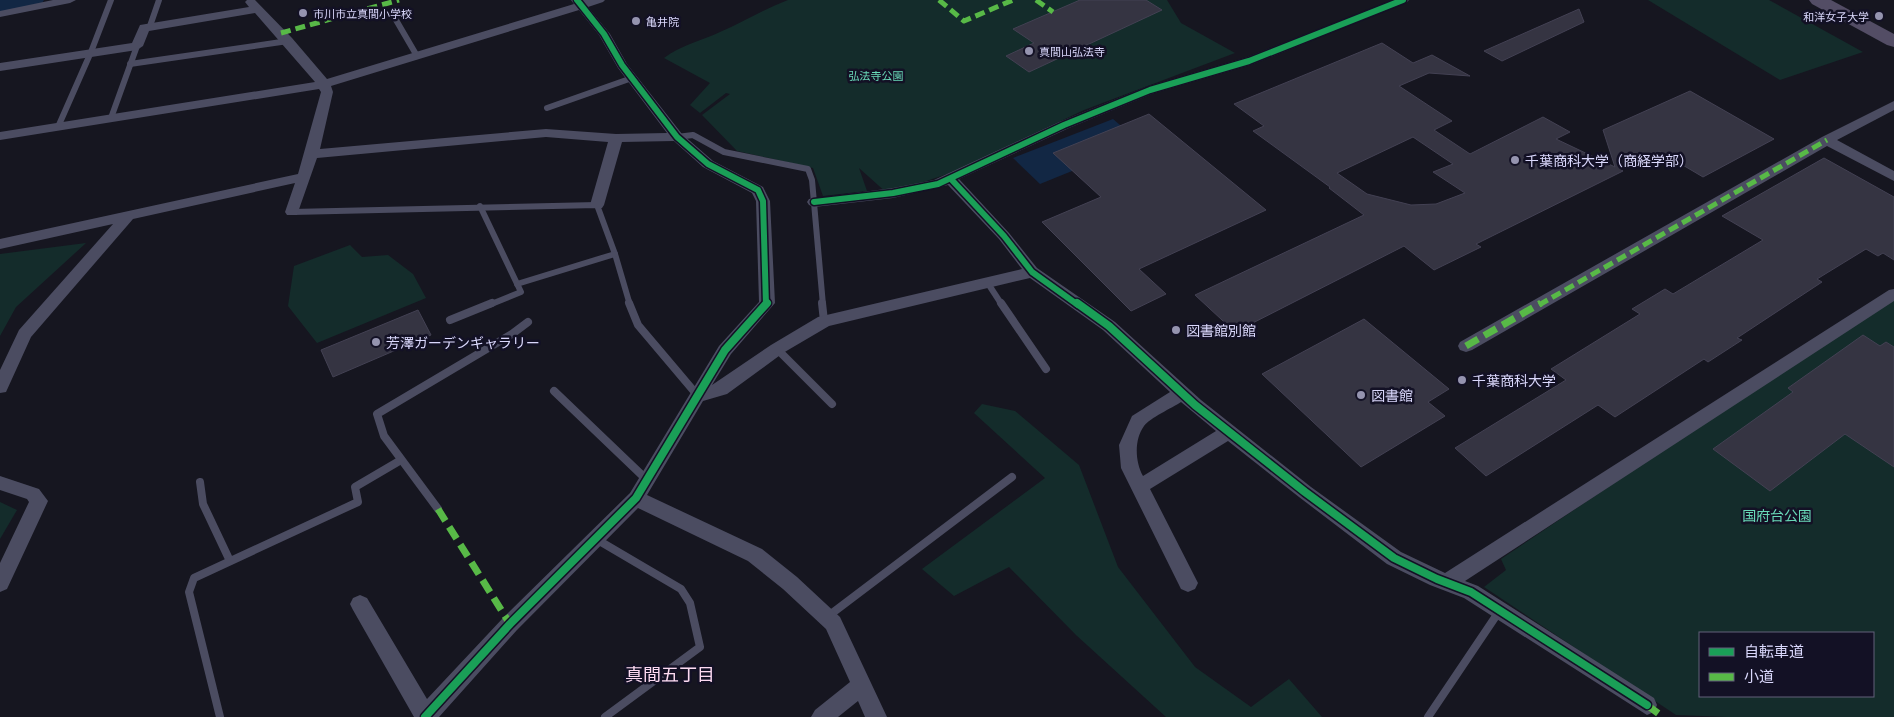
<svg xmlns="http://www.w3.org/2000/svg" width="1894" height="717" viewBox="0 0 1894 717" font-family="'Noto Sans','Noto Sans JP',sans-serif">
	<rect width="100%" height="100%" fill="#161620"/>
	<g fill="#142c2b" fill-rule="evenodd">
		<path d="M788 0H1167L1181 23 1235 53 1084 110 953 172 888 194 859 168 867 191 823 196 813 168 737 151 702 115 730 94 726 93 700 113 690 105 710 83 664 58C681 45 701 41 720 32 743 22 764 9 788 0Z"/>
		<polygon points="1648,0 1769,0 1863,52 1780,80"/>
		<polygon points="86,243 16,307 0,336 0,254"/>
		<polygon points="350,245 362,257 388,255 413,274 426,298 317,343 288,306 294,266"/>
		<path d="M1894 295V717H1727L1676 715 1484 587 1506 570 1501 559ZM1700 633H1873V696H1700Z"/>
		<polygon points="982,404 1015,411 1079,465 1118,567 1195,667 1251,707 1289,679 1322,717 1166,717 1076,635 1009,567 954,596 922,569 1045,478 974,413"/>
		<polygon points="0,502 17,510 0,539"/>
	</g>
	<polygon fill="#122744" points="1113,119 1141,143 1040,184 1013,158"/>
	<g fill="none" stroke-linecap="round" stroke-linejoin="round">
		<polygon fill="#122744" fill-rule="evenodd" points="0,0 44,0 41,5 0,13"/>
	</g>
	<g fill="#353442" stroke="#434153" fill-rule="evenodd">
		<polygon points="1080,0 1146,0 1162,10 1029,72 1006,56 1034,43 1013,29"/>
		<polygon points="1579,9 1584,22 1502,61 1484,51"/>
		<path d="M1382 43 1413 63 1432 55 1470 76 1429 73 1399 86 1452 121 1434 130 1470 154 1543 117 1570 132 1556 139 1615 167 1603 130 1690 91 1774 139 1703 177 1659 151 1620 169 1623 171 1476 244 1481 247 1434 270 1404 246 1235 332 1195 295 1364 215 1329 188 1330 187 1253 131 1264 126 1234 104ZM1413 137 1453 164 1433 172 1465 193 1436 204 1411 205 1367 194 1337 173Z"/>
		<polygon points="1149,114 1266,210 1139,269 1166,294 1131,311 1042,222 1101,197 1053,153"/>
		<polygon points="1824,158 1894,197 1894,260 1883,253 1878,256 1866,249 1817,279 1822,282 1737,338 1742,340 1708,362 1704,359 1615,417 1598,405 1486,476 1455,448 1566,380 1551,369 1640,314 1632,309 1665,289 1673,294 1763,240 1722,216"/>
		<polygon points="418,310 431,335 333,377 321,350"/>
		<polygon points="1364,319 1449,389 1428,402 1445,416 1361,467 1262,374"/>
		<polygon points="1863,335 1880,346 1886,342 1894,347 1894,467 1845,434 1770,491 1713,449 1793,392 1788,388"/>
	</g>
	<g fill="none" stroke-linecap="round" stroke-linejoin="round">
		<g stroke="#4b4c61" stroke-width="6">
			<polyline points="396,20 417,56"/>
			<polyline points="150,26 159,0"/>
			<polyline points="130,64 288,41"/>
			<polyline points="547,108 632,78"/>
			<polyline points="111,118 137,46"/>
			<polyline points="58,127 91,52 111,0"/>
			<polyline points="677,137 693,135 724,152 808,169 812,180 823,305"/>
			<polyline points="480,206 521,292 489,305"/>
			<polyline points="292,212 597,205 615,254 630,305"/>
			<polyline points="987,282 1002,305"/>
			<polyline points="517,284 615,254"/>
		</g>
		<g stroke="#4b4c61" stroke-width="8">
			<polyline points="629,303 638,325 698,396"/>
			<polyline points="822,303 824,321"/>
			<polyline points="1001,303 1046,369"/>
			<polyline points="450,320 492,303"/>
			<polyline points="777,349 832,404"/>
			<polyline points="554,391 647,480"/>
			<polyline points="200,482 203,504 230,561"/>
			<polyline points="438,509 384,436 377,414 512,334 528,322"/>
			<polyline points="596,539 681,589 690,603 700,647 605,717"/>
			<polyline points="827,617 1012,477"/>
			<polyline points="220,717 189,592 194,578 358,502 355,487 401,460"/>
			<polyline points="1428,717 1500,610"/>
		</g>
		<g fill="#4b4c61" fill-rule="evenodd">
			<polygon points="53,0 76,0 70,3 0,17 0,11"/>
			<path d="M247 0H255L292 38 327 79 574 4 571 0H605L603 2 588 7 610 34 627 64 682 134 713 161 763 187 770 201 775 303 731 354 712 385 771 345 818 317 1022 269 999 239 948 185 893 198 814 207 809 205 807 202 809 199 893 188 934 180 1059 122 1146 87 1245 58 1393 0H1409L1407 2 1253 64 1154 93 1069 128 959 179 1009 233 1037 268 1115 322 1201 400 1311 487 1401 552 1445 573 1889 290 1894 289V301L1465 581 1478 586 1654 698 1657 705 1654 712 1647 715 1464 598 1430 585 1387 564 1299 497 1228 441 1150 489 1198 583 1195 589 1188 592 1181 589 1121 468 1119 445 1132 416 1170 392 1103 330 1030 278 829 326 783 353 727 394 703 401 647 495 762 549 797 577 840 617 887 717H865L858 701 838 717H811L815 710 850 682 826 629 783 589 748 561 638 508 517 630 439 717H414L353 610 350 604 353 598 360 595 367 598 427 699 503 618 630 493 719 346 759 302 756 201 752 193 703 167 674 141 622 142 604 205 602 208H592L590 205 608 142 546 137 317 158 297 215H287L285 212 295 183 133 219 31 337 6 392 0 393V370L19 330 113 224 0 249V239L298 174 321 92 319 89 0 140V132L315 82 255 13 149 31 143 46 137 50 0 71V63L132 43 140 25 249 7 245 2ZM579 10 599 35 618 68 667 133 616 134 546 129 320 149 333 92 331 86ZM1181 402 1216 431 1143 476C1135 461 1134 440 1144 426 1150 418 1172 408 1181 402Z"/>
			<polygon points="1894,101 1894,110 1837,140 1894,171 1894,181 1827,146 1472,350 1466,352 1460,350 1458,346 1460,342 1822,137"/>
			<polygon points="0,476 39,489 48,501 7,589 0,592 0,563 29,502 27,499 0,490"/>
		</g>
		<polygon fill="#534d65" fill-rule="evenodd" points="1809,0 1831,0 1894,34 1894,47 1887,45 1812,4"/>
		<g stroke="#58b947" stroke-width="5" stroke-dasharray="10 5" stroke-linecap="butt">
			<polyline points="939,0 964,21 1013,0"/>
			<polyline points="1036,0 1053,12"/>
			<polyline points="281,33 399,0"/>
			<polyline points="1539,305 1827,140"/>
		</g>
		<g stroke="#58b947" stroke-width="7" stroke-dasharray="14 7" stroke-linecap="butt">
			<polyline points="1466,346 1541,303"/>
			<polyline points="438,509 510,624"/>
			<polyline points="1647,705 1663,717"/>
		</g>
		<g stroke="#131125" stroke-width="9">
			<g id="cycleway-far1">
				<polyline points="577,0 604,34 622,65 677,137 708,164 758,190 763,201 766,305"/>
				<polyline points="951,179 1004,236 1032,272 1078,305"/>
				<polyline points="814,202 893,193 938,184 1064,125 1150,90 1249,61 1403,0"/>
			</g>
		</g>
		<g stroke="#131125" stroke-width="11">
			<g id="cycleway">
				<polyline points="1077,303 1109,326 1195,405 1305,492 1394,558 1437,579 1471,592 1647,705"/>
				<polyline points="425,717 510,624 636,498 725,350 767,303"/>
			</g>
		</g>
		<use href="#cycleway-far1" stroke="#1a9f57" stroke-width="6"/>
		<use href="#cycleway" stroke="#1a9f57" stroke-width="8"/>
	</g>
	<g fill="#9594af" stroke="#131125" stroke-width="2">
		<circle cx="303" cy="13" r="5"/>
		<circle cx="1879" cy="16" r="5"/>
		<circle cx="636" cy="21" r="5"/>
		<circle cx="1029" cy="51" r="5"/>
		<circle cx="1515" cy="160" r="5"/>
		<circle cx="1176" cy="330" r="5"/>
		<circle cx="376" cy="342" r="5"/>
		<circle cx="1462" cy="380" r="5"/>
		<circle cx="1361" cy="395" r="5"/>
	</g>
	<g text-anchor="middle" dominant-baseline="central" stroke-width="5" stroke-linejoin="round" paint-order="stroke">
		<g font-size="11" fill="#dad8fc" stroke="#131125" text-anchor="start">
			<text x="313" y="13">市川市立真間小学校</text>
			<text x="1869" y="16" text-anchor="end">和洋女子大学</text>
			<text x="646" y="21">亀井院</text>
			<text x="1039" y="51">真間山弘法寺</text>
		</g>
		<g font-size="11" fill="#68d8b7" stroke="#131125">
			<text x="876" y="75">弘法寺公園</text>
		</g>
		<g font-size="14" fill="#dad8fc" stroke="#131125" text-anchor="start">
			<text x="1525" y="160">千葉商科大学（商経学部）</text>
			<text x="1186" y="330">図書館別館</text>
			<text x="386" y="342">芳澤ガーデンギャラリー</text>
			<text x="1472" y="380">千葉商科大学</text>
			<text x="1371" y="395">図書館</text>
		</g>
		<g font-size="14" fill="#68d8b7" stroke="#131125">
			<text x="1777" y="515">国府台公園</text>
		</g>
		<g font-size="18" fill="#fcdaf1" stroke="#131125">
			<text x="670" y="674">真間五丁目</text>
		</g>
	</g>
	<rect x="1699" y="632" width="175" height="65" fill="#131125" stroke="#63617b"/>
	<rect x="1709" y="648" width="25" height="8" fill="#1a9f57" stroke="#63617b"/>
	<text x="1744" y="657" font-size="15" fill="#dad8fc">自転車道</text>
	<rect x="1709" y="673" width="25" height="8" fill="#58b947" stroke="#63617b"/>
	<text x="1744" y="682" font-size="15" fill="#dad8fc">小道</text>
</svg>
